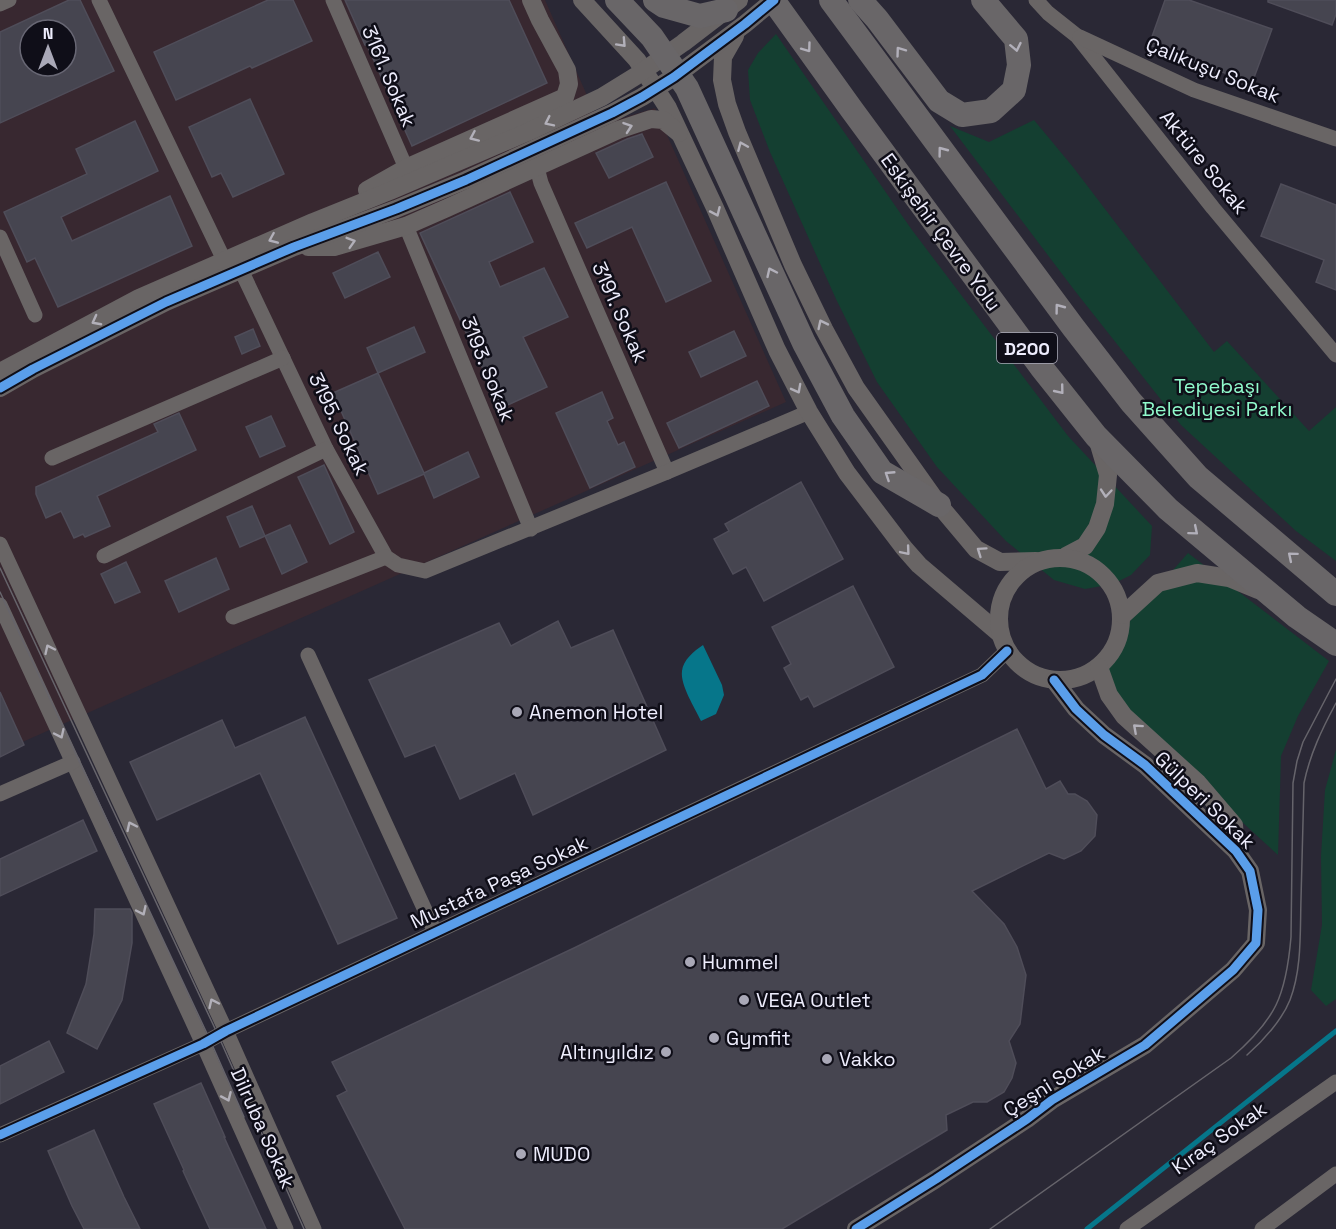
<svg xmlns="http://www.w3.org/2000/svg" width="1336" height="1229" viewBox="0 0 1336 1229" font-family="'Space Grotesk',sans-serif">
	<rect width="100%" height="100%" fill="#2a2835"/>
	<path fill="#382830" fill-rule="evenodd" d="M0 0H545L600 125 655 108 786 402 0 752ZM30 30H66V66H30Z"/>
	<g fill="#143f31">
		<polygon points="776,34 912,230 1068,436 1152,526 1150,555 1131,575 1113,584 1085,589 1054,580 1006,541 937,467 877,382 836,299 770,152 750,100 748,70 758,53"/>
		<polygon points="1034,120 1073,167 1214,352 1227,341 1309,431 1336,407 1336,561 1296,531 1181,425 1075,291 950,126 989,142"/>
		<polygon points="1188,553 1329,661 1298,716 1281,756 1278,855 1106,697 1095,674 1111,645 1145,602"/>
		<polygon points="1336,750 1336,999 1326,1006 1311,990 1322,925 1321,856 1325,790"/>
	</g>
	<path fill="#06768a" d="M703 645 722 685 724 695 716 714 701 721C695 708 680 685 682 671 683 660 694 651 703 645Z"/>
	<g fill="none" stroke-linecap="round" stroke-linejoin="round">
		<polyline stroke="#06768a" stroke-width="5" points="1087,1229 1336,1031"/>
	</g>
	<g fill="#464550" stroke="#4f4d59" stroke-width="1.5" fill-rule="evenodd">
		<path d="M69 0H80L114 71 0 123V32ZM30 30H66V66H30Z"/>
		<polygon points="268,0 293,0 312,41 252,68 250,66 176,100 154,52"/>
		<polygon points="345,0 509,0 547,83 412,146 367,45 365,45"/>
		<polygon points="1165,0 1189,0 1272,29 1252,83 1149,45"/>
		<polygon points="1268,0 1336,0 1336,14 1332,25 1268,2"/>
		<polygon points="250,99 284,174 233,197 221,173 212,177 189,127"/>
		<polygon points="135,121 158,171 61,217 72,241 170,196 192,246 58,307 35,258 27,262 4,212 87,174 76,149"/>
		<polygon points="642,134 653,157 609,178 596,153 627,139"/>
		<polygon points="666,182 711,281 666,302 632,227 587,248 575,223"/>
		<polygon points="1281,184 1336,205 1336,290 1316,282 1324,260 1261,236"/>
		<polygon points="510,192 533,242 489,262 500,287 544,268 568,317 523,337 547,387 501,408 420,233"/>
		<polygon points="378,252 390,277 345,298 333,273"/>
		<polygon points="414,327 425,352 378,373 367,348"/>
		<polygon points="253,329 260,346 242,354 235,337"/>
		<polygon points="734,331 746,356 701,377 689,352"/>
		<polygon points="378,373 424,473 468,452 479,477 434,498 424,474 378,494 333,393"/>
		<polygon points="757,381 769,406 679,448 667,423"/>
		<polygon points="602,392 613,418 607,421 618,445 624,442 635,467 590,488 556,413"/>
		<polygon points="179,413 196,450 97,496 110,526 85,537 83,534 74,538 61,511 46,518 36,494 36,487 158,432 154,424"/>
		<polygon points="271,416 285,446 260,457 246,427"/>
		<polygon points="324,465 354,532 330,544 298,477"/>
		<polygon points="801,482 843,559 764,601 746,567 733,574 714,539 729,531 725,524"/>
		<polygon points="252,506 265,536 240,547 227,517"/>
		<polygon points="290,525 307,562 282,574 265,536"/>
		<polygon points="216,558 229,589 179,612 165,581"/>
		<polygon points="126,562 140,592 115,603 101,574"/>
		<polygon points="853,586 894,667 814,707 808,696 801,700 784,668 791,664 772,627"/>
		<polygon points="558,621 571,648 613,630 666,750 533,815 515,773 460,799 435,745 405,757 369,680 499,623 511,646"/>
		<polygon points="0,692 24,745 0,757"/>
		<polygon points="305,717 397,918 338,944 260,773 157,820 130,762 222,720 235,748"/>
		<polygon points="1017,729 1046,789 1060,781 1068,794 1075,794 1087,801 1097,815 1095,836 1081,851 1064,859 1049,853 972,891 1004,924 1017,947 1026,975 1020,1024 1009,1041 1016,1063 1012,1078 1004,1092 987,1102 973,1102 946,1115 947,1130 782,1229 405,1229 337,1096 347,1091 332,1062 574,948"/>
		<polygon points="83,820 97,851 0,896 0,859"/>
		<polygon points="95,909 130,909 132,913 132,943 122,1000 97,1049 67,1033 86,984 94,934"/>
		<polygon points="49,1041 64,1072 0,1104 0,1066"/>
		<polygon points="201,1083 225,1137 224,1137 266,1229 210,1229 183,1171 184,1170 154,1104"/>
		<polygon points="94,1130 124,1197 140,1229 84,1229 72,1206 48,1151"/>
	</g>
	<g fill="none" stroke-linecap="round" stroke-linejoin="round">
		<g stroke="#696565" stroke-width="15">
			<polyline points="99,0 224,260"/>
			<polyline points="333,0 406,168"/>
			<polyline points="1036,0 1048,13 1077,36 1213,208 1336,355"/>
			<polyline points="0,4 9,0"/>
			<polyline points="1080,37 1194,90 1336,139"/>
			<polyline points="537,168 541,183 667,472"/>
			<polyline points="406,226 531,529"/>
			<polyline points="0,237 35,315"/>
			<polyline points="241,270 326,449 386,557 398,565 425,571 667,472 809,412"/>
			<polyline points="52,458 283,358"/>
			<polyline points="0,544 226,1031 314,1229"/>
			<polyline points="104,556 326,449"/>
			<polyline points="0,605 203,1044 286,1229"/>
			<polyline points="233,617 386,557"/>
			<polyline points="308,655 435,932"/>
			<polyline points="0,794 73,762"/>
			<polyline points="0,1135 203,1044 226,1031 982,675 1007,651"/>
			<polyline points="1127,1229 1336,1082"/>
			<polyline points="1262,1229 1336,1174"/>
		</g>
		<g stroke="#696565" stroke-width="18">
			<polyline points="582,0 637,60 668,108 715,208 777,350 809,412 847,473 904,548 919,565 1000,634"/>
			<polyline points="735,36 723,57 722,80 727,104 737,132 793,265 824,329 856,388 939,505 976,549 1000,562 1036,561"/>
			<polyline points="367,190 406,168 565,97 569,84 567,70 540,20 531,0"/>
			<polyline points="308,247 334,247 406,226 447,208 618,130 651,119 663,120 679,133"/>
			<polyline points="0,372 139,298 313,222 390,191 530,131 602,97 636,76 683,43 739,0"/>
			<polyline points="0,388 33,369 166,302 294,247 396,209 466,180 612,113 642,97 674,77 745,24 774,0"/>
			<polyline points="1066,556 1085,546 1097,528 1105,504 1108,475 1097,438"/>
			<circle cx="1060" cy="619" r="61"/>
			<polyline points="1123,615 1158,583 1197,573 1229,578 1258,590"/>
			<polyline points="1099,667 1109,695 1124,716 1198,783 1234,825 1236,851"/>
			<polyline points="856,1229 936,1179 1027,1119 1052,1100 1145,1045 1233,970 1256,943 1258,910 1250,871 1236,851 1145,765 1104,735 1076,709 1054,680"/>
		</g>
		<g stroke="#696668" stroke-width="24">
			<polyline points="617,0 652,37 687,88 804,343 843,416 882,472 939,505"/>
			<polyline points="655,0 664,6 700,16 726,10"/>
			<polyline points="773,0 852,110 1041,367 1096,436 1168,509 1297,617 1336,644"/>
			<polyline points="831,0 1073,327 1131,402 1198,477 1336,594"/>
			<polyline points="860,0 877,19 939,101 962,115 991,111 1014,90 1019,65 1016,39 983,0"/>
		</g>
		<g stroke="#66646b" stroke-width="1.5">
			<polyline points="0,568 218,1035 304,1229"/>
			<polyline points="0,592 210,1040 244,1117"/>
			<path d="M1247 1055C1263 1041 1282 1020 1290 1000 1302 969 1300 932 1301 899 1302 861 1303 822 1304 783 1310 754 1322 729 1336 703"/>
			<path d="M990 1229 1231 1058C1276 1019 1286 996 1291 937L1293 783 1297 761 1303 742 1336 679"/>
		</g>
		<g stroke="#0f0e18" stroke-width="13">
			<g id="cycleway">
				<polyline points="0,388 33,369 166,302 294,247 396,209 466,180 612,113 642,97 674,77 745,24 774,0"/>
				<polyline points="0,1135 203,1044 226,1031 982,675 1007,651"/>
				<polyline points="856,1229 936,1179 1027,1119 1052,1100 1145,1045 1233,970 1256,943 1258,910 1250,871 1236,851 1145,765 1104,735 1076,709 1054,680"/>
			</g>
		</g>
		<use href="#cycleway" stroke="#5a9eea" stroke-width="9"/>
	</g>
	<defs><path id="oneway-chevron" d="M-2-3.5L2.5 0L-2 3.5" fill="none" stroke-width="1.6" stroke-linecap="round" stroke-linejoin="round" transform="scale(1.5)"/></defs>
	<g stroke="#b2b0b9">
		<use href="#oneway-chevron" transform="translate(622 43) rotate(47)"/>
		<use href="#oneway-chevron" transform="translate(549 122) rotate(154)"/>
		<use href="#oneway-chevron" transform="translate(628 127) rotate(-19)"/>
		<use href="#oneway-chevron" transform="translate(474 137) rotate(156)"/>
		<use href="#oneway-chevron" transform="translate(742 146) rotate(-113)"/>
		<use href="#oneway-chevron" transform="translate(716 212) rotate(66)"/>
		<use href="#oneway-chevron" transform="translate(273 239) rotate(157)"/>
		<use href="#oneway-chevron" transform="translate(351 242) rotate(-17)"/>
		<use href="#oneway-chevron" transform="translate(96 321) rotate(152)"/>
		<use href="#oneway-chevron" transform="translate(822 324) rotate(-116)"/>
		<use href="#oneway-chevron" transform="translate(797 389) rotate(62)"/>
		<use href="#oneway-chevron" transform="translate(1106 493) rotate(95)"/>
		<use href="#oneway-chevron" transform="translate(906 551) rotate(50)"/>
		<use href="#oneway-chevron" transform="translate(981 551) rotate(-145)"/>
		<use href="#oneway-chevron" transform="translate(49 649) rotate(-115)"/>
		<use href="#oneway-chevron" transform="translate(1137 728) rotate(-138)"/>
		<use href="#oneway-chevron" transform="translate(60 734) rotate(65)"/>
		<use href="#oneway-chevron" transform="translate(131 826) rotate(-115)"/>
		<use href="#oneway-chevron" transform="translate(142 911) rotate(65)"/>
		<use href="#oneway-chevron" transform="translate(213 1003) rotate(-115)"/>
		<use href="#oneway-chevron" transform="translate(227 1097) rotate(66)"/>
	</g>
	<g stroke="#b2b0ba">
		<use href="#oneway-chevron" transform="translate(1016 47) rotate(78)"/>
		<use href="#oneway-chevron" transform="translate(807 48) rotate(54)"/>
		<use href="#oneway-chevron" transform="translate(900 51) rotate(-126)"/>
		<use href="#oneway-chevron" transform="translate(942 151) rotate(-127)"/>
		<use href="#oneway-chevron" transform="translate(771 272) rotate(-115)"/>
		<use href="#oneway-chevron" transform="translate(1059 308) rotate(-127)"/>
		<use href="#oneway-chevron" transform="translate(1060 390) rotate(51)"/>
		<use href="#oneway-chevron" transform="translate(889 475) rotate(-147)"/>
		<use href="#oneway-chevron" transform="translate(1194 531) rotate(40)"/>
		<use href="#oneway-chevron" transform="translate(1292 556) rotate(-140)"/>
	</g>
	<g fill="#a9a8b7" stroke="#0f0e18" stroke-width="2">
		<circle cx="517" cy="712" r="6"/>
		<circle cx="690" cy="962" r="6"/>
		<circle cx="744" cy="1000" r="6"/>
		<circle cx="714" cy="1038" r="6"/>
		<circle cx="666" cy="1052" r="6"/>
		<circle cx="827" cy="1059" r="6"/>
		<circle cx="521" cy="1154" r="6"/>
	</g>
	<g text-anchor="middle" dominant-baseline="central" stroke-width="5" stroke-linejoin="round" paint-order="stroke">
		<rect fill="#0f0e18" stroke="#abaab8" stroke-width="1.5" x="997" y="333" width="60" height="30" rx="4.5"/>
		<g font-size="18" font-weight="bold" fill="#eeedfd">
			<text x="1027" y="348">D200</text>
		</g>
		<g font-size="20" fill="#eeedfd" stroke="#0f0e18">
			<text transform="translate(1213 70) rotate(22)">Çalıkuşu Sokak</text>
			<text transform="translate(389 76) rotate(67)">3161. Sokak</text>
			<text transform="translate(1204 162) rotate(51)">Aktüre Sokak</text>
			<text transform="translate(941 232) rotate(54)">Eskişehir Çevre Yolu</text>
			<text transform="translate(620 312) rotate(66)">3191. Sokak</text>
			<text transform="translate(488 369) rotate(68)">3193. Sokak</text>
			<text transform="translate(339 424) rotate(64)">3195. Sokak</text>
			<text transform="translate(1205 800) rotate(44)">Gülperi Sokak</text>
			<text transform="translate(499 882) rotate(-25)">Mustafa Paşa Sokak</text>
			<text transform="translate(1054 1081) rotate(-32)">Çeşni Sokak</text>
			<text transform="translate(263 1128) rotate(66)">Dilruba Sokak</text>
			<text transform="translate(1219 1138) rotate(-35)">Kıraç Sokak</text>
		</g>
		<g font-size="20" fill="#90facc" stroke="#0f0e18">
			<text x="1217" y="386">Tepebaşı<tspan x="1217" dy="23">Belediyesi Parkı</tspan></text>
		</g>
		<g font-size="20" fill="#eeedfd" stroke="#0f0e18" text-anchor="start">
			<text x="529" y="712">Anemon Hotel</text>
			<text x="702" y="962">Hummel</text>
			<text x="756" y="1000">VEGA Outlet</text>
			<text x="726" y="1038">Gymfit</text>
			<text x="654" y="1052" text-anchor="end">Altınyıldız</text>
			<text x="839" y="1059">Vakko</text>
			<text x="533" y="1154">MUDO</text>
		</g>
	</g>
	<g transform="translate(48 48)"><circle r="28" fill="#0f0e18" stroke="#686774" stroke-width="1.5"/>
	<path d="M0-4.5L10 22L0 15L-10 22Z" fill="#a9a8b7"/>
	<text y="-9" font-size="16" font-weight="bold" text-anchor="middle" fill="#eeedfd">N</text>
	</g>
</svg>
